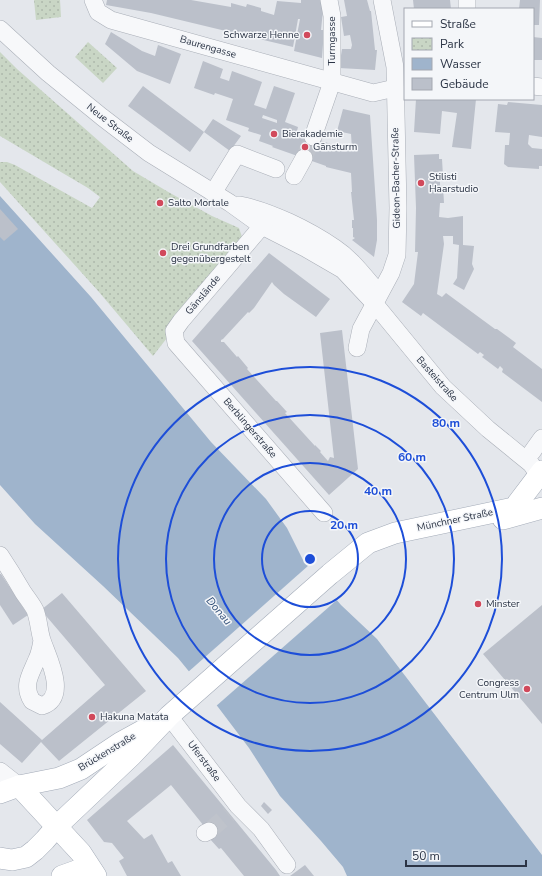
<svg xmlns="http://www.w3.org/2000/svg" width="542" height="876" viewBox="0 0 542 876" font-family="'Nunito Sans',sans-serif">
	<defs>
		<pattern id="park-dots" width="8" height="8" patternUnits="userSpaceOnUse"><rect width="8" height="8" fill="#c9d6c5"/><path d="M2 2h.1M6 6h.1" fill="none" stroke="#adb8ab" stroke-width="1.8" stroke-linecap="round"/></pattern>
	</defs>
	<rect width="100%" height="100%" fill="#e4e7ec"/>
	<g fill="url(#park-dots)">
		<polygon points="34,0 60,0 61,17 36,20"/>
		<polygon points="88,42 117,68 103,83 75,57"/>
		<polygon points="0,52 17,69 133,171 170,193 212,216 239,228 243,240 153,356 99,292 0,182 0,162 7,162 15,165 92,208 100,197 88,188 0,136"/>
	</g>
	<polygon fill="#9fb4cc" points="0,196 91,297 211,442 266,499 287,528 303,560 341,605 377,639 542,855 542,876 347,876 343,867 321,841 280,796 249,748 218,707 178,658 103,586 35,524 0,485"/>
	<polygon fill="#e4e7ec" points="309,565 338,599 215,707 187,673"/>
	<g fill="#bbc0ca" fill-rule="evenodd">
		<polygon points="107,0 191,0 231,7 231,3 246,7 247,4 261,8 261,11 274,15 277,1 301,3 301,0 324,0 321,30 324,30 322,58 294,51 300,19 298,19 293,47 151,13 106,5"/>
		<polygon points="344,0 367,0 370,11 371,11 375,50 377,50 375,70 339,68 342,49 351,49 352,45 350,35 344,36 341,17 347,16"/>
		<polygon points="413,0 450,0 451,9 414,9"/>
		<polygon points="520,0 540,0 539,25 533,25 533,9 519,9"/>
		<polygon points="111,32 142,51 155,56 158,45 181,54 170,84 137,71 105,44"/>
		<polygon points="533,37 542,38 542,60 533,60"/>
		<path d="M203 61 223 69 220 78 229 81 232 71 262 82 254 105 266 109 274 86 295 93 285 122 298 127 297 131 333 145 352 149 351 134 337 131 343 109 370 115 377 220V240L374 257 352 240 355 238 353 237V228H352V220H354L351 192H352L351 173 326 167V166L272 147 273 146 259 141 261 135 248 131 249 128 226 120 233 99 215 93 214 95 194 88ZM263 115 277 120V123L262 118Z"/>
		<polygon points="143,86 204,132 213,119 241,136 230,151 204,132 190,152 128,106"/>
		<polygon points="416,99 476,99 471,149 452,147 457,113 442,111 440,134 414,132"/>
		<polygon points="508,102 542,105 542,137 529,135 528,144 532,148 542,149 542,166 539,166 539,169 508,167 504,164 505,145 509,145 510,133 495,132 498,104 507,105"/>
		<polygon points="439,154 439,159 442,159 443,176 440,176 440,186 443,186 444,203 440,203 439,217 448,218 463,216 463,245 474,246 472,264 474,269 464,290 453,284 457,278 459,245 453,244 453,236 443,236 444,244 437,294 442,297 446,293 495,329 497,329 516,343 513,347 542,369 542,402 502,372 503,369 500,366 498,369 482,357 484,355 480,352 478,354 423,313 421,316 402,302 414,284 418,252 415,252 416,208 414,155"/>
		<polygon points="0,209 18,229 4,241 0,237"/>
		<polygon points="269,253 330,299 316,317 284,294 274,285 272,282 254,308 249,313 248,312 223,339 221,340 221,342 224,342 237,357 238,356 248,368 247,369 276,401 277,401 287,412 285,413 315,446 315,445 321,451 320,452 328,461 330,457 334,458 320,333 342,330 358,469 329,495 192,341"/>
		<polygon points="0,574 1,574 28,615 13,625 0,605"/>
		<polygon points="62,593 146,691 59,761 41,742 22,763 0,744 0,702 42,740 105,685 41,610"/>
		<polygon points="542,605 542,724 483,654"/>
		<polygon points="173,745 276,870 280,876 244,876 221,848 219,849 209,838 212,836 171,785 127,821 144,839 152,834 168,863 172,861 181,876 127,876 119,861 124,858 112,843 104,842 87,820"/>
		<polygon points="264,802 272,810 268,814 261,806"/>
		<polygon points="305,865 314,876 290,876"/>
	</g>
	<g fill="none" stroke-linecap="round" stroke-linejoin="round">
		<g stroke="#bfc3cb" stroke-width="17" stroke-dasharray="17 8" stroke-linecap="butt">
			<polyline points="304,158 313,137"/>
			<polyline points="209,831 229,814"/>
		</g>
		<g stroke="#a9aeb7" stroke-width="18">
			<g id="minor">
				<polyline points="93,0 98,12 111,20 373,93 395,88"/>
				<polyline points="467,0 467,9"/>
				<polyline points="0,29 48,73 102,117 149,153 230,203 262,226 305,248 343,270 374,303 443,387 488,429 531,464 542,480"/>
				<polyline points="533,86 542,87"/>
				<polyline points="313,137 332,82 332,16 329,0"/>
				<polyline points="294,176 304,158"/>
				<polyline points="213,193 237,154 276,169"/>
				<path d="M240 205C270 211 309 230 335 248 350 258 361 272 372 285"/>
				<polyline points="267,218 262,226 181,321 174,331 176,343 324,513"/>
				<polyline points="357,348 361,329 391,273 397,255 398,208 395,67 382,0"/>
				<polyline points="532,452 542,438"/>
				<path d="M0 555C8 567 16 580 23 592 27 598 32 604 35 610 39 620 39 631 42 640 48 658 69 697 42 706L32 701C22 685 31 674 37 659 40 653 41 646 42 640"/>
				<polyline points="169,716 238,806 261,829 287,865"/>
				<polyline points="0,771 19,786"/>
				<polyline points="205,833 209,831"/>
			</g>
		</g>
		<g stroke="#a3abb8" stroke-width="22">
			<g id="major">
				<polyline points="503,519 542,508"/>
				<polyline points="19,786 81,853 96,876"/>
				<polyline points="0,793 19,786 59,778 81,769 120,743 151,726"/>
				<polyline points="0,858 12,860 26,857 35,850 45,840 57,826 132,755 169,716 330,574 368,543 395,533 514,508 542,471"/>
				<polyline points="62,876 76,871 93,872"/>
			</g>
		</g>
		<use href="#minor" stroke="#f7f8fa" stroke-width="17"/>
		<use href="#major" stroke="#fff" stroke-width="21"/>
	</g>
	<g fill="none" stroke="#1d4ed8" stroke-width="2">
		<circle cx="310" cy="559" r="48"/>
		<circle cx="310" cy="559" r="96"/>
		<circle cx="310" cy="559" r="144"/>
		<circle cx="310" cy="559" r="192"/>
	</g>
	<g fill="#d1495b" stroke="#f4f6f9" stroke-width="1.5">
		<circle cx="307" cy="35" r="4"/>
		<circle cx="274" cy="134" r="4"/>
		<circle cx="305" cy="147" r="4"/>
		<circle cx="421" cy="183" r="4"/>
		<circle cx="160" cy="203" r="4"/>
		<circle cx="163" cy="253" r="4"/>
		<circle cx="478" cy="604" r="4"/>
		<circle cx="527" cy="689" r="4"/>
		<circle cx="92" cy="717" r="4"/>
	</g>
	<g text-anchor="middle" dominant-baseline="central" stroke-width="3" stroke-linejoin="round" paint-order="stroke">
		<g font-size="10" fill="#2b3445" stroke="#f4f6f9" text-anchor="start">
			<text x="299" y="35" text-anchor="end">Schwarze Henne</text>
			<text x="282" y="134">Bierakademie</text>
			<text x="313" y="147">Gänsturm</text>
			<text x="429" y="177">Stilisti<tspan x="429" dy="12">Haarstudio</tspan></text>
			<text x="168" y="203">Salto Mortale</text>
			<text x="171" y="247">Drei Grundfarben<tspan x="171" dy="12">gegenübergestelt</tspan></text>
			<text x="486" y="604">Minster</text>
			<text x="519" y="683" text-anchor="end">Congress<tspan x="519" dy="12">Centrum Ulm</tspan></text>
			<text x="100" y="717">Hakuna Matata</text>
		</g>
		<g font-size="10" fill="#2b3445" stroke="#f4f6f9">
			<text transform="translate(332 41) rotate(-90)">Turmgasse</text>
			<text transform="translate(208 47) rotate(16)">Baurengasse</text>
			<text transform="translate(110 123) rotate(38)">Neue Straße</text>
			<text transform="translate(396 178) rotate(-91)">Gideon-Bacher-Straße</text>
			<text transform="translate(203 295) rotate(-50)">Gänslände</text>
			<text transform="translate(437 379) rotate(48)">Basteistraße</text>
			<text transform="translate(250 428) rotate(49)">Berblingerstraße</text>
			<text transform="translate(455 520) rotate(-12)">Münchner Straße</text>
			<text transform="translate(107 752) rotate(-31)">Brückenstraße</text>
			<text transform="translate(204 761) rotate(53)">Uferstraße</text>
		</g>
		<g font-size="11" font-style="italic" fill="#34527a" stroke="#f4f6f9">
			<text transform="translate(219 611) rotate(50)">Donau</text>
		</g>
	</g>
	<circle cx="310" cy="559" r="6" fill="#1d4ed8" stroke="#f4f6f9" stroke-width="2"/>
	<g font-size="12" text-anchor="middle" font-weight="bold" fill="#1d4ed8" stroke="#f4f6f9" stroke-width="3" stroke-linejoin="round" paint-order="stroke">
		<text x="446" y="427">80 m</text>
		<text x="412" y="461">60 m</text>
		<text x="378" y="495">40 m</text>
		<text x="344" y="529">20 m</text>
	</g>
	<rect x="404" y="8" width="130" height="92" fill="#f4f6f9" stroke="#a4a8b1"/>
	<rect x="412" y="21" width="20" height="6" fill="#ffffff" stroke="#a4a8b1"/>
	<text x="440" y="28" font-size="12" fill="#2b3445">Straße</text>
	<rect x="412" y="38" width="20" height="12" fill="url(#park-dots)" stroke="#a4a8b1"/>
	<text x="440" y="48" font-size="12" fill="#2b3445">Park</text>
	<rect x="412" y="58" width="20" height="12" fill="#9fb4cc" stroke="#a4a8b1"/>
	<text x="440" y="68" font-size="12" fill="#2b3445">Wasser</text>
	<rect x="412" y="78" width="20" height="12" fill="#bbc0ca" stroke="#a4a8b1"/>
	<text x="440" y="88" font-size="12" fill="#2b3445">Gebäude</text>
	<path d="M406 860v6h120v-6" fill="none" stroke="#2b3445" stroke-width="2"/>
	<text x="412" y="860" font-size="12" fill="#2b3445" stroke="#f4f6f9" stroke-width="3" paint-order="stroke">50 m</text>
</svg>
